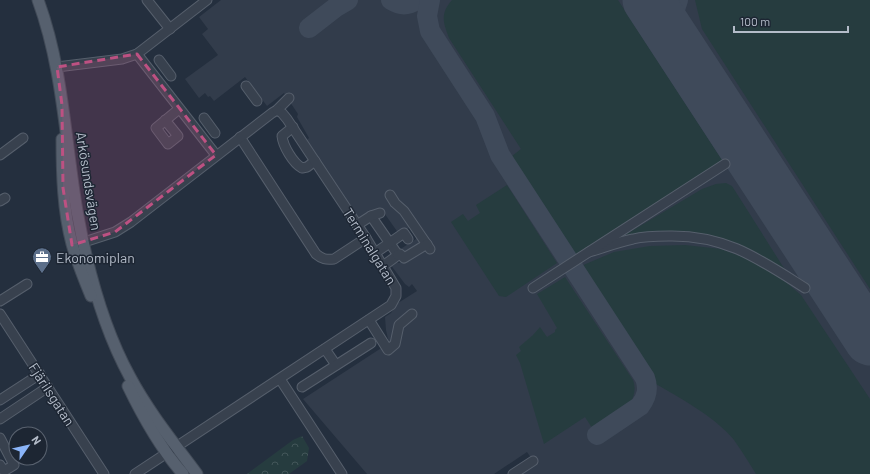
<svg xmlns="http://www.w3.org/2000/svg" width="870" height="474" viewBox="0 0 870 474" font-family="Barlow,sans-serif">
	<defs>
		<pattern id="forest-crowns" width="20" height="18" patternUnits="userSpaceOnUse"><rect width="20" height="18" fill="#263c3f"/><path d="M2 6a3 3 0 1 1 6 0M12 15a3 3 0 1 1 6 0" fill="none" stroke="#435659"/></pattern>
	</defs>
	<rect width="100%" height="100%" fill="#242f3e"/>
	<polygon fill="#323c4b" points="221,0 870,0 870,474 522,474 536,465 527,452 494,474 367,474 303,399 389,343 386,330 385,317 391,313 398,303 417,291 412,284 409,287 405,284 390,264 395,261 399,263 401,262 397,257 400,255 406,262 399,250 416,239 417,236 412,228 409,228 399,234 382,210 379,211 377,209 360,220 307,140 309,138 297,117 298,114 284,93 267,106 245,77 214,101 210,96 208,97 205,93 199,98 185,79 218,55 202,34 208,29 199,17"/>
	<g fill="#263c3f">
		<path d="M452 0H618L722 160 574 257 511 158 512 156 521 149 449 38C443 22 440 14 452 0Z"/>
		<polygon points="695,0 870,0 870,289 702,29"/>
		<polygon points="726,183 732,186 787,273 726,241 620,238 702,189 716,184"/>
		<polygon points="507,185 557,263 506,297 499,296 451,222 463,214 468,221 480,213 476,205"/>
		<path d="M685 245 721 249 756 262 781 278 801 295 870 399V474H756C749 463 742 451 734 440 715 416 672 393 645 378L650 375 581 266 614 252 650 246Z"/>
		<path d="M565 277 633 380C637 391 633 400 626 410L594 431 585 417 544 444 520 363 516 355 521 351 519 347 533 335 540 327 547 337 555 332V330L557 328 537 294Z"/>
	</g>
	<polygon fill="url(#forest-crowns)" points="302,436 309,448 307,461 289,474 247,474 293,440"/>
	<g fill="none" stroke-linecap="round" stroke-linejoin="round">
		<g stroke="#3f4a5a" stroke-width="20">
			<path d="M391 0C401 6 407 6 417 0"/>
			<path d="M430 0 427 16 430 31 485 116 500 155 645 378C649 389 647 397 640 406L597 435"/>
			<polyline points="309,28 336,7 348,0"/>
			<polyline points="668,30 678,0"/>
		</g>
		<polyline stroke="#3f4a5a" stroke-width="51" points="648,0 870,340"/>
		<g stroke="#565f6c" stroke-width="11">
			<g id="minor">
				<polyline points="147,0 170,29"/>
				<polyline points="137,54 216,155"/>
				<polyline points="159,60 171,76"/>
				<polyline points="57,67 122,59 137,54 207,0"/>
				<polyline points="246,86 257,101"/>
				<polyline points="204,118 215,133"/>
				<polyline points="165,120 178,136 168,144 156,128 179,109"/>
				<path d="M293 127 282 136C283 146 293 163 302 168L307 167 315 161"/>
				<path d="M240 137 316 254C322 259 326 260 334 259L366 238"/>
				<polyline points="0,155 23,138"/>
				<polyline points="390,195 395,203 404,211 430,249"/>
				<polyline points="0,201 5,198"/>
				<polyline points="371,216 398,255 383,266"/>
				<polyline points="357,225 371,216 380,213"/>
				<polyline points="78,244 115,232 131,222 272,113 277,110 289,98"/>
				<path d="M589 252C603 248 618 242 633 239 645 236 656 236 669 236 726 235 759 259 805 288"/>
				<polyline points="375,253 404,233 408,239"/>
				<polyline points="398,255 400,254 404,258 427,244"/>
				<polyline points="533,288 725,164"/>
				<polyline points="0,301 27,284"/>
				<polyline points="0,314 104,474"/>
				<polyline points="369,320 388,350 395,344 399,325 412,314"/>
				<polyline points="325,349 336,365"/>
				<polyline points="280,379 342,474"/>
				<polyline points="302,387 371,343"/>
				<polyline points="0,400 40,374"/>
				<polyline points="0,419 48,387"/>
				<polyline points="0,438 14,465 4,471 0,465"/>
				<polyline points="135,474 391,305 396,296 396,288 366,238 287,119 282,113 277,110"/>
				<polyline points="513,474 533,461"/>
			</g>
		</g>
		<g stroke="#414a57" stroke-width="13">
			<g id="major">
				<path d="M38 0C63 68 65 140 77 211 87 267 102 326 130 377 148 411 174 443 197 474"/>
				<path d="M62 139C62 174 63 210 72 244 77 262 84 279 91 296"/>
				<path d="M128 386C143 417 160 448 183 474"/>
			</g>
		</g>
		<use href="#minor" stroke="#38414e" stroke-width="9"/>
		<use href="#major" stroke="#56606e" stroke-width="11"/>
	</g>
	<path fill="#bd5182" fill-opacity="0.2" stroke="#bd5182" stroke-width="3" stroke-dasharray="8 5" stroke-linejoin="round" d="M137 54 216 155 115 232 72 245 63 188 62 105 57 67Z"/>
	<defs>
		<g id="office-pin" transform="scale(1)"><path d="M0 17L-7.5 6A9.5 9.5 0 1 1 7.5 6Z" fill="#5c6f8a" stroke="#1d2633"/><path d="M-6-3h4V-5.5h4V-3h4V5H-6ZM-1-4.5V-3h2v-1.5ZM-6 0V1H6V0Z" fill="#fff"/></g>
	</defs>
	<g fill-rule="evenodd">
		<use href="#office-pin" x="42" y="257"/>
	</g>
	<g text-anchor="middle" dominant-baseline="central" stroke-width="3" stroke-linejoin="round" paint-order="stroke">
		<g font-size="14" fill="#b4bcc9" stroke="#1d2633">
			<text transform="translate(89 181) rotate(81)">Arkösundsvägen</text>
			<text transform="translate(370 246) rotate(58)">Terminalgatan</text>
			<text transform="translate(52 394) rotate(57)">Fjärilsgatan</text>
		</g>
		<g font-size="14" fill="#b4bcc9" stroke="#1d2633" text-anchor="start">
			<text x="56" y="257">Ekonomiplan</text>
		</g>
	</g>
	<g transform="translate(28 446) rotate(56)"><circle r="19" fill="#1d2633" stroke="#59626f"/>
	<path d="M0-3L7 15L0 10L-7 15Z" fill="#8ab4f8"/>
	<text y="-6" font-size="11" font-weight="bold" text-anchor="middle" fill="#b4bcc9">N</text>
	</g>
	<path d="M734 26v6h114v-6" fill="none" stroke="#b4bcc9" stroke-width="2"/>
	<text x="740" y="26" font-size="12" fill="#b4bcc9" stroke="#1d2633" stroke-width="3" paint-order="stroke">100 m</text>
</svg>
